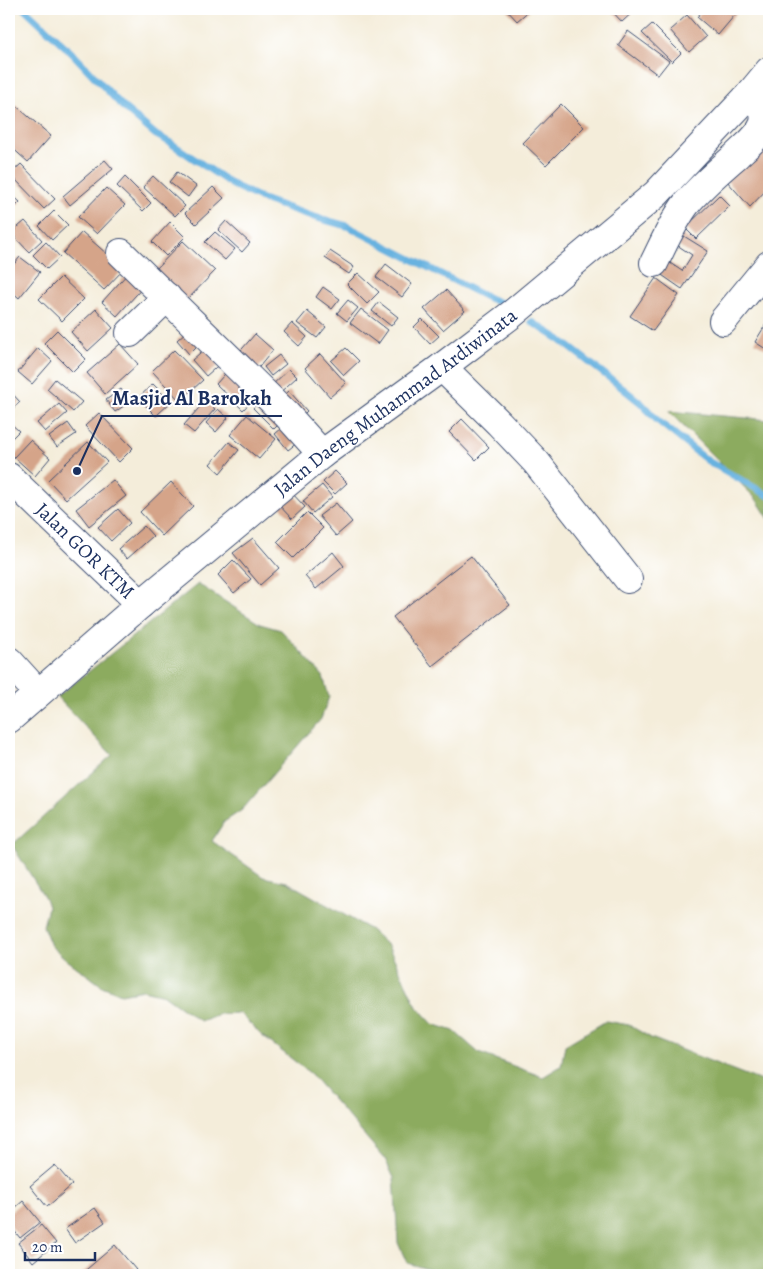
<svg xmlns="http://www.w3.org/2000/svg" width="778" height="1284" viewBox="0 0 778 1284" font-family="Alegreya,serif">
	<rect width="100%" height="100%" fill="#fff"/>
	<filter id="ink" filterUnits="userSpaceOnUse"><feTurbulence type="fractalNoise" baseFrequency=".02" numOctaves="2"/><feDisplacementMap in="SourceGraphic" scale="10" xChannelSelector="R" yChannelSelector="G"/><feConvolveMatrix kernelMatrix="1 2 1 2 8 2 1 2 1" color-interpolation-filters="sRGB"/></filter>
	<filter id="wash" filterUnits="userSpaceOnUse"><feTurbulence type="fractalNoise" baseFrequency=".0096" numOctaves="4" result="noise"/><feDisplacementMap in="SourceGraphic" scale="20" xChannelSelector="R" yChannelSelector="G"/><feGaussianBlur stdDeviation="1.12" result="paint"/><feColorMatrix in="noise" values="0 0 0 0 0 0 0 0 0 0 0 0 0 0 0 0 0 1.4 0 .05"/><feComposite in="paint" operator="in"/></filter>
	<g filter="url(#wash)">
		<rect width="100%" height="100%" fill="#f4edda"/>
		<g fill="#8cab5f" stroke="#546d5e">
			<polygon points="668,411 769,420 769,519 756,499"/>
			<polygon points="198,584 260,624 281,630 323,676 329,697 321,719 242,810 224,822 212,841 263,877 287,882 371,930 388,946 417,1007 433,1024 454,1031 479,1053 543,1077 561,1066 565,1045 606,1021 629,1025 651,1038 769,1084 769,1275 447,1275 407,1263 398,1243 394,1178 385,1159 311,1074 261,1035 239,1013 219,1014 200,1021 164,995 143,990 121,994 102,986 67,960 51,946 43,926 48,907 45,898 12,845 112,755 57,697"/>
		</g>
		<g fill="none" stroke-linecap="round" stroke-linejoin="round">
			<g stroke="#67b2e0" stroke-width="7">
				<polyline points="25,9 75,56 123,107 156,135 169,142 233,185 262,199 314,217 347,226 484,296 503,304"/>
				<polyline points="532,322 559,339 616,383 641,403 657,420 708,461 769,496"/>
			</g>
		</g>
		<g id="blocks">
			<g fill="#d5a489">
				<polygon points="506,9 531,9 517,21"/>
				<polygon points="610,9 636,9 622,22"/>
				<polygon points="704,9 740,9 718,35 697,17"/>
				<polygon points="687,15 706,37 689,52 670,30"/>
				<polygon points="652,24 681,53 672,62 642,33"/>
				<polygon points="628,31 669,61 658,75 618,45"/>
				<polygon points="14,104 51,136 28,162 9,145 9,110"/>
				<polygon points="561,104 584,127 546,165 523,143"/>
				<polygon points="769,135 769,187 750,207 726,180"/>
				<polygon points="105,160 113,169 70,205 63,196"/>
				<polygon points="21,164 55,199 44,209 10,174"/>
				<polygon points="177,172 196,186 188,197 169,182"/>
				<polygon points="153,176 185,206 175,216 143,187"/>
				<polygon points="125,177 151,203 143,211 117,186"/>
				<polygon points="213,187 224,198 196,224 185,213"/>
				<polygon points="106,188 125,205 97,234 78,217"/>
				<polygon points="9,192 20,202 9,213"/>
				<polygon points="719,195 730,206 696,239 685,228"/>
				<polygon points="54,211 68,225 52,240 39,226"/>
				<polygon points="25,221 42,240 29,252 11,233"/>
				<polygon points="226,221 250,243 242,252 218,230"/>
				<polygon points="170,222 185,237 166,256 152,242"/>
				<polygon points="82,232 124,269 104,290 63,253"/>
				<polygon points="215,232 235,249 225,260 205,242"/>
				<polygon points="679,233 708,251 682,289 656,271 664,259 682,271 692,255 674,243"/>
				<polygon points="183,241 215,271 186,301 154,271"/>
				<polygon points="46,242 60,257 47,269 33,255"/>
				<polygon points="330,251 354,267 349,274 325,258"/>
				<polygon points="20,257 40,272 19,298 9,289 9,270"/>
				<polygon points="386,264 412,284 402,297 376,277"/>
				<polygon points="129,272 145,285 117,316 102,302"/>
				<polygon points="358,273 379,292 367,304 347,284"/>
				<polygon points="61,277 84,299 62,321 39,299"/>
				<polygon points="656,278 679,295 653,331 630,316"/>
				<polygon points="323,287 340,299 332,309 316,297"/>
				<polygon points="446,290 465,311 443,330 424,309"/>
				<polygon points="348,300 358,308 347,321 337,313"/>
				<polygon points="379,302 398,317 391,326 372,311"/>
				<polygon points="96,309 113,328 88,351 71,332"/>
				<polygon points="361,309 388,330 378,344 350,323"/>
				<polygon points="307,311 326,327 317,338 297,323"/>
				<polygon points="422,319 439,336 430,344 414,327"/>
				<polygon points="769,319 769,351 755,342"/>
				<polygon points="292,323 307,337 299,346 284,332"/>
				<polygon points="57,330 86,359 73,372 44,343"/>
				<polygon points="188,330 200,343 189,354 177,340"/>
				<polygon points="255,334 273,350 255,372 236,356"/>
				<polygon points="120,344 138,364 105,394 87,373"/>
				<polygon points="208,346 222,362 206,376 192,360"/>
				<polygon points="38,348 52,361 32,384 18,372"/>
				<polygon points="346,348 359,361 344,375 331,361"/>
				<polygon points="174,350 203,380 180,401 152,371"/>
				<polygon points="320,354 346,383 330,397 305,368"/>
				<polygon points="279,355 286,364 271,376 264,367"/>
				<polygon points="232,366 260,392 243,410 216,384"/>
				<polygon points="289,369 297,377 276,396 269,388"/>
				<polygon points="55,379 82,402 73,412 47,389"/>
				<polygon points="153,384 171,402 156,416 138,398"/>
				<polygon points="121,389 131,401 115,412 106,400"/>
				<polygon points="9,390 20,402 9,412"/>
				<polygon points="289,391 307,411 296,422 277,402"/>
				<polygon points="263,398 284,419 274,429 253,408"/>
				<polygon points="205,401 215,409 194,433 184,425"/>
				<polygon points="59,404 67,413 45,432 37,423"/>
				<polygon points="218,409 228,418 216,432 206,423"/>
				<polygon points="99,413 133,448 119,462 85,426"/>
				<polygon points="247,415 276,439 259,459 230,435"/>
				<polygon points="462,419 489,447 476,460 449,432"/>
				<polygon points="9,422 19,431 9,441"/>
				<polygon points="289,422 302,439 288,450 275,434"/>
				<polygon points="68,423 76,434 57,447 49,437"/>
				<polygon points="30,440 50,458 35,476 14,457"/>
				<polygon points="88,442 107,462 66,499 48,480"/>
				<polygon points="229,442 239,450 220,473 210,464"/>
				<polygon points="335,471 347,483 335,494 323,482"/>
				<polygon points="113,480 126,496 89,526 76,509"/>
				<polygon points="171,482 193,506 162,536 140,512"/>
				<polygon points="322,485 332,497 313,513 303,501"/>
				<polygon points="290,491 305,507 292,519 277,503"/>
				<polygon points="336,503 352,522 336,536 319,516"/>
				<polygon points="118,509 130,523 111,541 98,527"/>
				<polygon points="307,512 323,528 293,558 277,542"/>
				<polygon points="144,526 153,536 127,559 118,549"/>
				<polygon points="253,538 279,568 260,585 233,553"/>
				<polygon points="333,552 344,566 316,589 305,576"/>
				<polygon points="471,556 510,605 432,666 393,617"/>
				<polygon points="233,560 251,579 234,593 218,575"/>
				<polygon points="55,1165 72,1185 47,1207 30,1186"/>
				<polygon points="23,1201 40,1222 20,1238 9,1224 9,1213"/>
				<polygon points="95,1208 105,1222 75,1243 65,1229"/>
				<polygon points="41,1225 56,1243 33,1262 18,1243"/>
				<polygon points="115,1245 136,1270 130,1275 80,1275"/>
			</g>
		</g>
	</g>
	<g filter="url(#ink)">
		<use href="#blocks" fill-opacity="0" stroke="#3c4c71" stroke-width="1"/>
		<g fill="none" stroke-linecap="round" stroke-linejoin="round">
			<g stroke="#3c4c71" stroke-width="30">
				<g id="minor">
					<polyline points="121,253 286,414 322,454"/>
					<path d="M654 263C664 243 673 221 687 203 702 185 720 170 737 155 746 146 760 136 764 123 767 109 758 102 750 94"/>
					<polyline points="723,321 769,265"/>
					<polyline points="130,333 167,297"/>
					<polyline points="442,367 499,423 536,462 628,579"/>
					<path id="s1" d="M9 477 141 604"/>
					<polyline points="9,661 38,693"/>
				</g>
			</g>
			<g stroke="#3c4c71" stroke-width="30">
				<g id="major">
					<path id="s2" d="M9 719 141 604 322 454 442 367 512 314 656 194 750 94 769 71"/>
				</g>
			</g>
			<use href="#minor" stroke="#fff" stroke-width="28"/>
			<use href="#major" stroke="#fff" stroke-width="28"/>
		</g>
	</g>
	<g text-anchor="middle" dominant-baseline="central" stroke-width="4" stroke-linejoin="round" paint-order="stroke">
		<g font-size="20" fill="#1b2f5e" stroke="#fff">
			<text stroke="none"><textPath href="#s2" startOffset="500">Jalan Daeng Muhammad Ardiwinata</textPath></text>
			<text stroke="none"><textPath href="#s1" startOffset="106">Jalan GOR KTM</textPath></text>
		</g>
	</g>
	<path fill="none" stroke="#1b2f5e" stroke-width="2" d="M77 471L102 416H282"/>
	<circle fill="#1b2f5e" stroke="#fff" stroke-width="2" cx="77" cy="471" r="5"/>
	<g font-size="21" text-anchor="middle" font-weight="bold" fill="#1b2f5e" stroke="#fff" stroke-width="4" stroke-linejoin="round" paint-order="stroke">
		<text x="192" y="405">Masjid Al Barokah</text>
	</g>
	<rect width="778" height="1284" fill="none" stroke="#fff" stroke-width="30"/>
	<path d="M25 1252v8h70v-8" fill="none" stroke="#1b2f5e" stroke-width="2.5"/>
	<text x="32" y="1252" font-size="15" fill="#1b2f5e" stroke="#ffffff" stroke-width="4" paint-order="stroke">20 m</text>
</svg>
